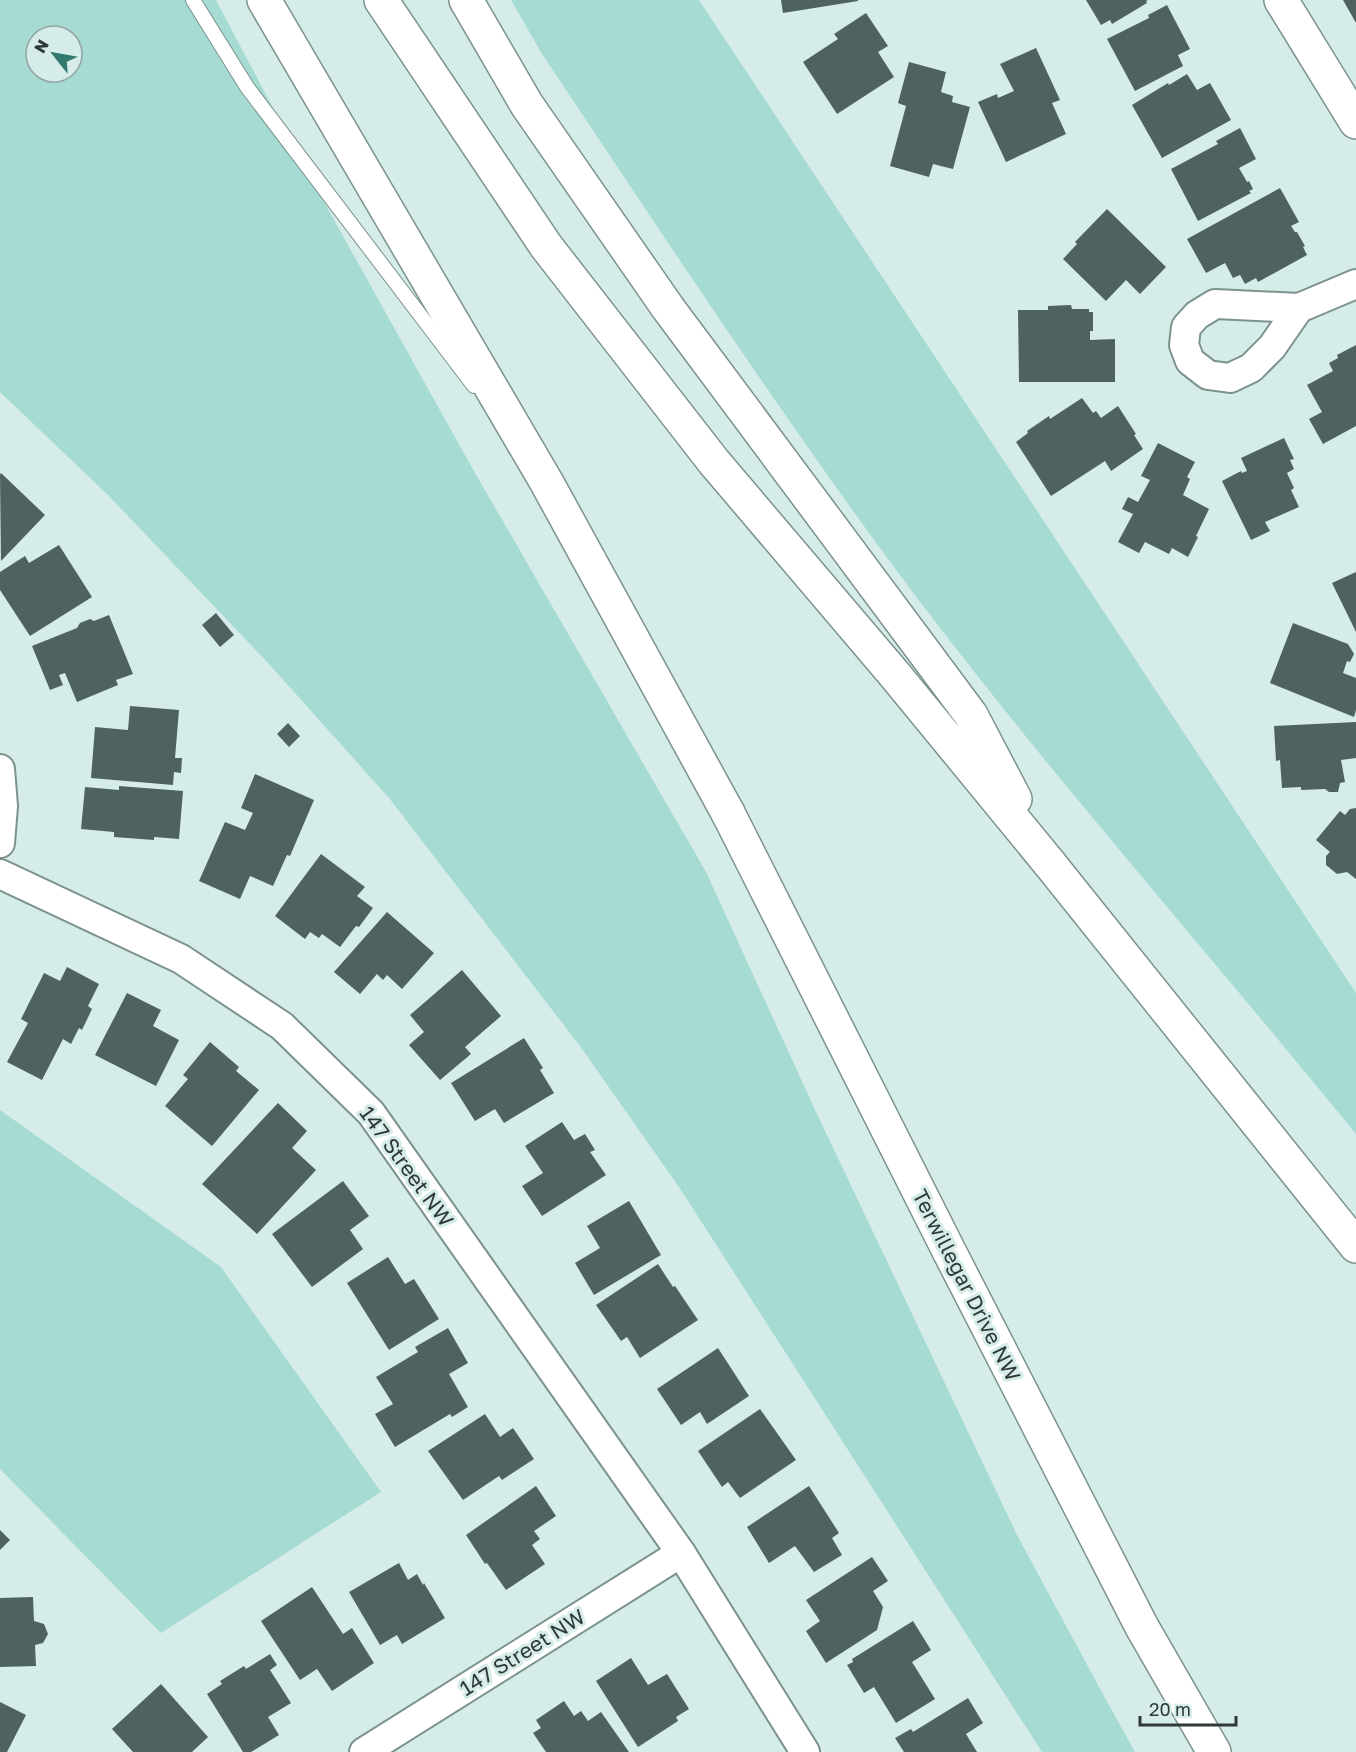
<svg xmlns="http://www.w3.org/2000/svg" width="1356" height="1752" viewBox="0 0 1356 1752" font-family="'Golos Text',sans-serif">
	<rect width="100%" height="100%" fill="#d5ece8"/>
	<g fill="#a6dbd3" fill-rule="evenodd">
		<path d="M0 0H216L294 148 471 466 706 872 817 1114 1017 1535 1099 1687 1135 1752H1042L681 1190 580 1046 389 798 269 664 108 495 0 392ZM36 36H72V72H36Z"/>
		<path d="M511 0H699L1356 993V1134C1200 942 1035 758 888 559 767 394 655 223 542 54Z"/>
		<polygon points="0,1110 221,1267 381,1492 161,1633 0,1469"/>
	</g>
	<g fill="#4e6360">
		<polygon points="781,0 858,0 858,1 783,13"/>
		<polygon points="1086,0 1148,0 1146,1 1147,3 1112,24 1110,20 1101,25"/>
		<polygon points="1343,0 1356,0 1356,23"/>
		<polygon points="1167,5 1190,49 1178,55 1183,66 1135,91 1107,39 1149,18 1148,15"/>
		<polygon points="866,13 888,46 878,52 894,77 837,114 803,62 838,39 834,34"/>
		<polygon points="1036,48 1060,100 1052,103 1066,134 1006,162 978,102 997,94 998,98 1014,91 1000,64"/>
		<polygon points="909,62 946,72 941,92 953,96 952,102 970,107 953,169 933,164 929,177 890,166 906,106 898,103"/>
		<polygon points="1187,74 1197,90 1210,83 1231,120 1162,158 1132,105 1168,83 1169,85"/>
		<polygon points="1240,128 1256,159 1239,168 1247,182 1249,181 1253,189 1249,191 1251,193 1198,221 1171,169 1218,144 1216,141"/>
		<polygon points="1280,188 1299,222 1291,226 1295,232 1297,232 1305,246 1303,247 1307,255 1258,282 1256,278 1245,284 1240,275 1233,278 1225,263 1206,273 1187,239"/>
		<polygon points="1107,209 1166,267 1140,294 1126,280 1106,301 1063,259 1077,244 1075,242"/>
		<polygon points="1071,305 1072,309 1089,309 1089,312 1093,312 1093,331 1090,331 1090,340 1115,339 1115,382 1019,382 1018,310 1048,310 1048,306"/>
		<polygon points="1356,345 1356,426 1323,444 1309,419 1322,412 1307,385 1333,371 1329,363 1338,358 1337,355"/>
		<polygon points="1082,398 1093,413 1096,411 1101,418 1118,406 1136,434 1134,435 1143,449 1111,471 1105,461 1051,496 1016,442 1028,433 1027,431 1049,416 1050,419"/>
		<polygon points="1284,438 1294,459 1290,460 1294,469 1287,473 1294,488 1291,490 1299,507 1265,522 1270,531 1251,540 1222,481 1241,471 1242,473 1247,471 1241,458"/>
		<polygon points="1158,443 1195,462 1187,477 1190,479 1183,495 1209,509 1196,536 1198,537 1188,557 1172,548 1169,554 1145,542 1139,553 1118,542 1133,514 1122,509 1128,497 1138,502 1150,480 1141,476"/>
		<polygon points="1,473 45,515 1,561 0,475"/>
		<polygon points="59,545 92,597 30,636 0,590 0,572 25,556 29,563"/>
		<polygon points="1356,572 1356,632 1332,583"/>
		<polygon points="216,613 234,635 220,647 202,625"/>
		<polygon points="109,615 133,674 116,680 118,685 77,702 65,673 59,675 63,685 50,690 32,646 77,628 80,623 90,619 94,621"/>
		<polygon points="1293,623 1348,644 1354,654 1350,662 1347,661 1343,673 1356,678 1356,710 1354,717 1270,683"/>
		<polygon points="130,706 179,710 175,758 182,758 181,773 174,772 173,785 91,778 95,727 128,730"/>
		<polygon points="1356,722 1356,758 1341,760 1345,782 1340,783 1338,792 1329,792 1325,789 1301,790 1301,787 1282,788 1280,760 1276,761 1274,726"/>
		<polygon points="288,723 300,736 289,747 277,734"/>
		<polygon points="255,774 314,800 290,856 287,855 273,886 250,876 240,899 199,881 225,822 245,830 253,813 241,808"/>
		<polygon points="119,786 183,791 179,839 154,837 154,840 114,837 114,832 81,829 85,787 119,790"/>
		<polygon points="1356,808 1356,879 1347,872 1337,874 1326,865 1326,856 1330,852 1316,840 1340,811 1345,815 1350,809"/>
		<polygon points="321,854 365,887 357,896 373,908 359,927 356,926 340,947 322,934 319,938 310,932 305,939 275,916"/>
		<polygon points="387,912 434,953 402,989 387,975 383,980 377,974 360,994 334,972"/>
		<polygon points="67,967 99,984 88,1006 92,1009 82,1030 79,1028 71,1044 63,1039 42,1080 7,1062 28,1023 21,1019 44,973 60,981"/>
		<polygon points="462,970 501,1016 465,1047 471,1054 440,1080 409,1045 424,1032 410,1015"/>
		<polygon points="127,993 161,1010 153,1026 179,1040 156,1086 95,1055"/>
		<polygon points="524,1038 543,1068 540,1070 554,1093 504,1123 495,1109 475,1121 451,1083"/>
		<polygon points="210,1042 239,1067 236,1071 259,1090 212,1146 165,1106 188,1079 183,1075"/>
		<polygon points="278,1103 307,1131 292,1148 316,1170 257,1234 202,1184"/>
		<polygon points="562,1122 574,1140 585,1134 595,1150 590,1152 606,1175 542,1216 522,1186 543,1173 525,1146"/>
		<polygon points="343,1181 369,1216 350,1230 363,1249 312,1287 272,1234"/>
		<polygon points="629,1201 661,1255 594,1295 575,1263 600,1248 587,1226"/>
		<polygon points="388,1257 405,1284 414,1279 439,1319 389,1350 347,1283"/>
		<polygon points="658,1264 673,1287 675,1286 698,1320 640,1358 627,1337 621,1341 596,1305"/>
		<polygon points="448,1328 468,1363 449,1374 468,1407 452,1417 450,1414 395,1447 375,1414 393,1404 376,1377 418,1352 415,1347"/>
		<polygon points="718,1348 749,1396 707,1424 700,1412 681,1425 657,1389"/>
		<polygon points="760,1409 796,1460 740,1498 728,1482 722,1487 698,1451"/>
		<polygon points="485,1414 500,1437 513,1428 534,1459 502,1480 499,1476 463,1500 428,1451"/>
		<polygon points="536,1486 556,1516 534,1531 540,1539 532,1545 545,1564 506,1590 487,1563 485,1564 466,1535"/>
		<polygon points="809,1486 839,1533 832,1538 842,1555 814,1572 795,1546 769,1563 747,1527"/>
		<polygon points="0,1530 10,1540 0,1550"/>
		<polygon points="872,1557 888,1581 873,1591 883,1607 877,1630 826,1663 806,1631 820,1621 806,1600"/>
		<polygon points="399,1563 408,1580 417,1574 423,1585 424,1583 445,1618 402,1644 397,1635 380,1645 349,1592"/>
		<polygon points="312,1587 343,1634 352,1628 374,1663 332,1691 317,1669 300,1680 261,1621"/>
		<polygon points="33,1597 34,1621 44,1624 48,1634 43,1643 35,1645 36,1666 0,1667 0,1598"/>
		<polygon points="913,1621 931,1650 912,1662 935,1699 896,1723 874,1687 864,1693 847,1665 853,1662 852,1659"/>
		<polygon points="270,1654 277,1665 270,1670 291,1703 268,1717 279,1735 251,1752 243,1752 207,1694 222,1684 220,1681 244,1666 246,1669"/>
		<polygon points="631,1658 648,1685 667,1674 689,1709 676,1717 678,1721 638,1747 596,1681"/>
		<polygon points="161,1684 208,1737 192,1752 133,1752 112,1729"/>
		<polygon points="968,1698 983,1723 966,1734 977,1752 904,1752 895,1738 911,1729 913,1732"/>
		<polygon points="564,1701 574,1716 581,1711 588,1721 601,1712 629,1752 546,1752 533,1733 541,1728 536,1720"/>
		<polygon points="0,1702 26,1715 7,1752 0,1752"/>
	</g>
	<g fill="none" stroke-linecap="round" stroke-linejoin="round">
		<g stroke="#7c928e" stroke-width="16">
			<polyline id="service" points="193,0 247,87 474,386"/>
		</g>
		<g stroke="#7c928e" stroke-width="32">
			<g id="minor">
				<polyline points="1299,308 1272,347 1251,368 1230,378 1208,375 1190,361 1184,345 1186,327 1197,315 1215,304 1299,308 1356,284"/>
				<polyline points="0,769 3,806 0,843"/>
				<polyline points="0,874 181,959 282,1026 371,1113 681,1553 805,1752"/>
				<polyline points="364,1752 681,1553"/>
			</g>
		</g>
		<g stroke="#7c928e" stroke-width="36">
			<polyline id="tertiary" points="1281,0 1356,122"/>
		</g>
		<g stroke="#7c928e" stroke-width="36">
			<g id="primary">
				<polyline points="728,813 950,1253 1142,1627 1214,1752"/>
				<polyline points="1050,864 1356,1246"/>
			</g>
		</g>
		<g stroke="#7c928e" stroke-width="36">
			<g id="motorway">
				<polyline points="264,0 547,483 728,813"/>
				<polyline points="381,0 546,246 714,462 895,675 1050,864"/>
				<polyline points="466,0 527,105 668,308 971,715 1015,799"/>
			</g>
		</g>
		<use href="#service" stroke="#fff" stroke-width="14"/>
		<use href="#minor" stroke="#fff" stroke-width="28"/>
		<use href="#tertiary" stroke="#fff" stroke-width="33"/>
		<use href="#primary" stroke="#fff" stroke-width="33"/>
		<use href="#motorway" stroke="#fff" stroke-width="33"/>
	</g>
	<g text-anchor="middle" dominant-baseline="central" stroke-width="6" stroke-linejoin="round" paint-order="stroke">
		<g font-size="21" fill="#303938" stroke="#d5ece8">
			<text transform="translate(407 1166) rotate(54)">147 Street NW</text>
			<text transform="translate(967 1285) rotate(63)">Terwillegar Drive NW</text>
			<text transform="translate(522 1652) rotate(-32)">147 Street NW</text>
		</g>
	</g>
	<g transform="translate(54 54) rotate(301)"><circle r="28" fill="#d5ece8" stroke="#93a4a2" stroke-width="1.5"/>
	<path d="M0-4.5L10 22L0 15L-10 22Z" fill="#327970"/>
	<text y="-9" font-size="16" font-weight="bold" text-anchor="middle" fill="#303938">N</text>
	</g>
	<path d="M1140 1716v9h96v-9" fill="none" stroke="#303938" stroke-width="3"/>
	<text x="1149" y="1716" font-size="18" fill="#303938" stroke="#d5ece8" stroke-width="4.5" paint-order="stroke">20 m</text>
</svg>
